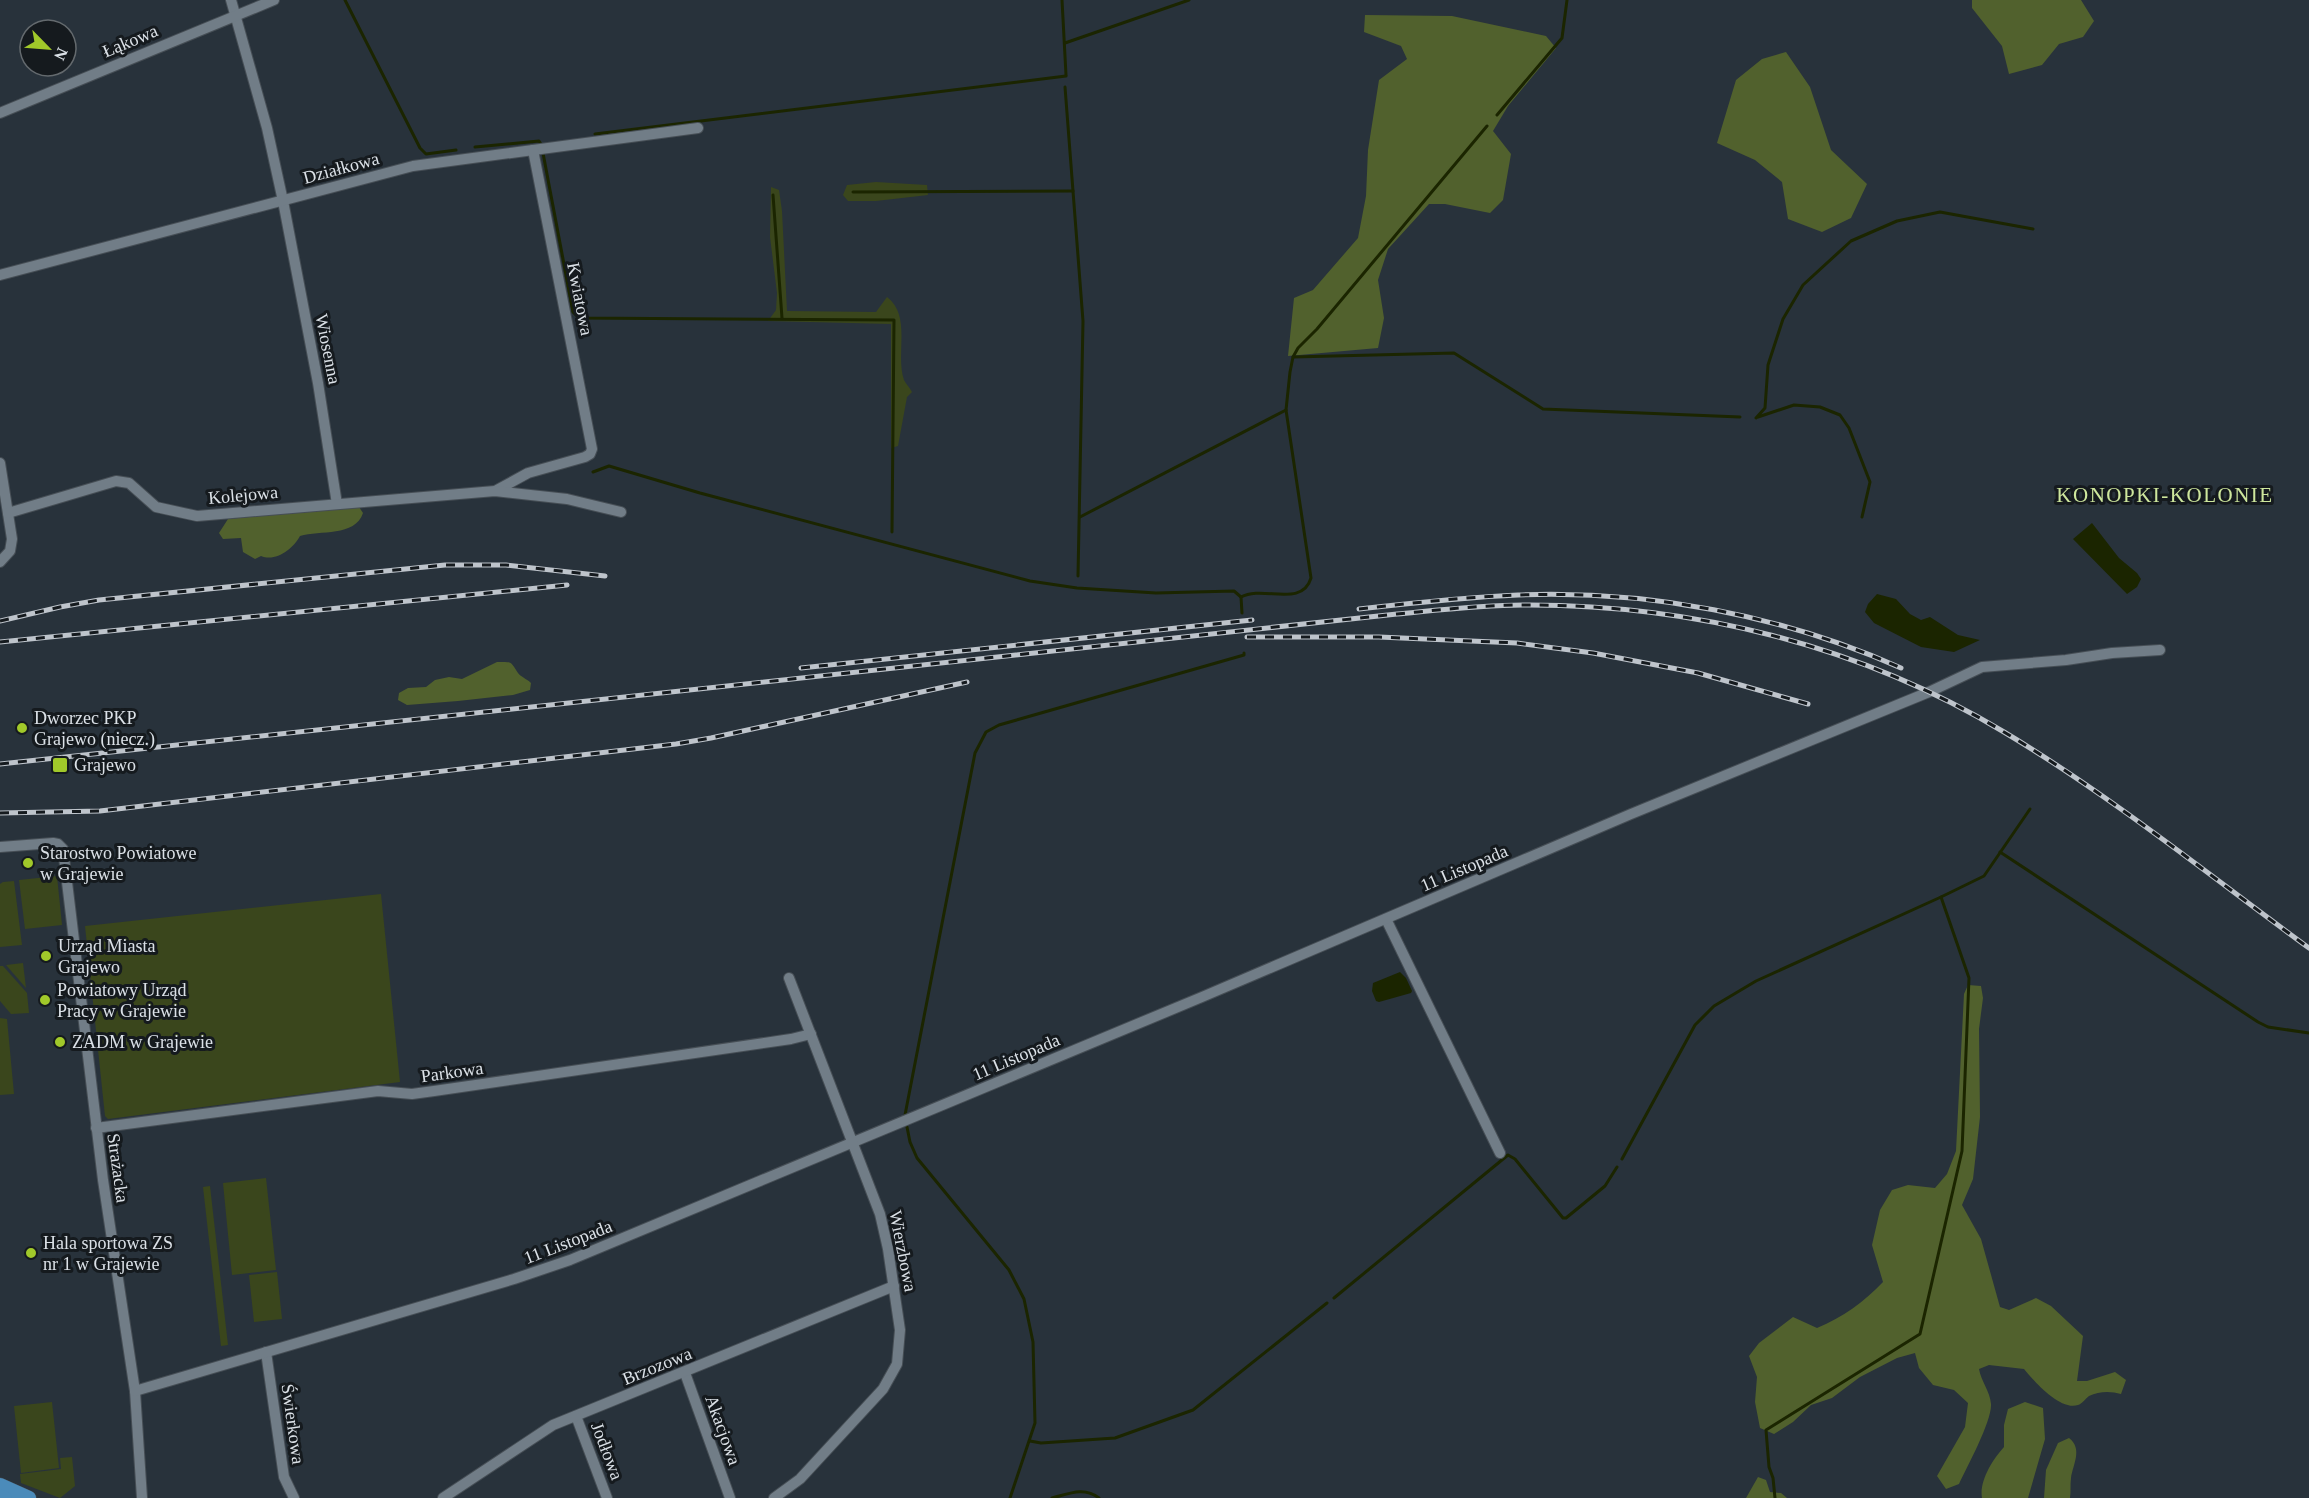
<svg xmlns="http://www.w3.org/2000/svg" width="2309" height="1498" viewBox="0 0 2309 1498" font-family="Georgia,serif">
	<rect width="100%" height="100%" fill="#28323b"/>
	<g fill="#3a461c">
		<polygon points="876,182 927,185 928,195 876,201 848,201 843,195 847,185"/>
		<path d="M771 187 779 190 782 211 787 311 876 312 887 297C912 316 895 354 904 380 906 384 910 388 912 392L907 397 898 446 891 448V324L768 321 776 310 777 293 770 237Z"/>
		<polygon points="57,876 62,925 25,929 19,880"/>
		<polygon points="14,881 22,945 0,947 0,884 3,882"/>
		<polygon points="381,894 400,1082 108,1119 105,1116 85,926"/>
		<polygon points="23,963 26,988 6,965"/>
		<polygon points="0,966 3,966 27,993 29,1013 11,1014 0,1001"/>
		<polygon points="0,1018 7,1019 14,1094 0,1095"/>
		<polygon points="266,1178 276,1270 232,1275 223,1183"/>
		<polygon points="210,1186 228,1345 221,1346 203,1187"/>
		<polygon points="277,1272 282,1319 254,1322 249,1275"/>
		<polygon points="52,1402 59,1468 21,1473 14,1406"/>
		<polygon points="72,1457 75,1486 60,1498 21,1483 20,1474 61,1469 60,1458"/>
	</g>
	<g fill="#51612d">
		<polygon points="1972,0 2081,0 2094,21 2083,37 2059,44 2042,65 2009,74 2002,46 1972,8"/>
		<polygon points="1365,15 1452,16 1546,36 1556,48 1508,106 1493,131 1511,154 1503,200 1490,213 1445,204 1429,204 1388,249 1378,280 1384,318 1378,348 1288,356 1294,298 1313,290 1358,238 1366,196 1368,150 1379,80 1407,59 1401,46 1364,32"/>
		<polygon points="1786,52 1810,87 1831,150 1867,184 1851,218 1822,232 1788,219 1782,182 1755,160 1717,143 1736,80 1762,59"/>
		<path d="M350 507H359L363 513C355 537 320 530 300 536 293 549 276 562 261 556L255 559 243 552 241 538 223 539 219 533 228 519Z"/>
		<path d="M497 662C513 662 510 661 518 673 521 677 527 679 531 683L530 690 513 695 458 701 407 705 398 700 399 693 408 688 426 687 435 680 449 677 462 679Z"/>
		<path d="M1968 985 1981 986 1983 998 1979 1029 1980 1117 1973 1179 1962 1205 1981 1239 2000 1307 2009 1310 2036 1298 2051 1306 2083 1336 2077 1381H2087L2115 1372 2126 1380 2121 1394C2111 1391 2099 1391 2089 1396 2085 1399 2082 1404 2078 1405 2060 1411 2034 1381 2024 1369L1989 1365 1979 1369C1981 1381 1990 1391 1991 1404 1992 1421 1967 1467 1959 1484L1946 1489 1937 1476 1965 1427 1968 1403 1954 1390 1933 1385 1919 1368 1915 1353 1897 1358 1860 1377 1832 1398 1811 1405 1793 1422 1774 1434 1760 1428 1755 1402 1757 1377 1749 1356 1759 1343 1793 1317 1817 1328C1843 1317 1864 1302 1883 1282L1872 1245 1880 1210 1892 1190 1908 1185 1935 1188 1947 1174 1956 1151 1964 994Z"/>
		<path d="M2025 1402 2043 1408 2045 1439 2028 1498H1982C1979 1481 1993 1459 2004 1447V1425L2008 1409Z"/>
		<path d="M2069 1438C2083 1449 2073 1464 2071 1478 2070 1485 2071 1492 2070 1498H2044L2046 1470 2058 1443Z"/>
		<polygon points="1758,1477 1766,1480 1770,1492 1781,1493 1787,1498 1746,1498"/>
	</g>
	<g fill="#1b2500">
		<polygon points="2092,523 2119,558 2137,573 2141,579 2137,587 2127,594 2073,539"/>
		<polygon points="1877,594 1896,599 1910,614 1921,620 1930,617 1958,635 1980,640 1954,652 1921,647 1874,623 1865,612 1868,604"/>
		<polygon points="1400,972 1406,978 1412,991 1411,993 1379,1002 1376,1001 1372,991 1373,983"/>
	</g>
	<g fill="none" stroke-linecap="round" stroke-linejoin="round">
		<g stroke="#1b2500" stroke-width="3">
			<polyline points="345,0 420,148 426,154 456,150"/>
			<polyline points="1062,0 1066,75"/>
			<polyline points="1065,43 1189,0"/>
			<polyline points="1065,87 1083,321 1078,576"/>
			<polyline points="1497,115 1562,38 1567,0"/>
			<polyline points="595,134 1066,76"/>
			<polyline points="475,147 539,141 541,144"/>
			<polyline points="543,153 573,312 579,318 894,320 892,532"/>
			<polyline points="853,192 1073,191"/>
			<polyline points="773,195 782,318"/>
			<polyline points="1293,357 1454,353 1543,409 1740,417"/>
			<polyline points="1758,417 1794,405 1820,407 1840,415 1849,428 1870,482 1862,517"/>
			<polyline points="1756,418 1765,408 1768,365 1783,319 1803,285 1851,241 1897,221 1940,212 2033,229"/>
			<path d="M593 472 609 466 700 493 1030 581 1077 588 1156 593 1234 591 1241 597C1263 585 1302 608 1311 578L1286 410 1290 372 1293 357 1298 348 1317 329 1487 126"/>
			<polyline points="1080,517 1286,410"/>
			<polyline points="1241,597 1242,613"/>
			<polyline points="2000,852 2258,1022 2268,1027 2309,1033"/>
			<polyline points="1941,897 1984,876 2030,809"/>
			<polyline points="905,1115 975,753 986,732 999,725 1244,655 1244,653"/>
			<polyline points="907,1127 910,1142 917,1158 1009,1270 1024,1299 1033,1342 1035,1423 1010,1498"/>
			<polyline points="1622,1159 1695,1025 1714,1006 1756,981 1941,897 1969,978 1962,1151 1920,1334 1766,1430 1769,1467 1773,1478 1775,1498"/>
			<polyline points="1334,1298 1508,1155 1515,1159 1563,1218 1566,1218 1605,1186 1617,1167"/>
			<polyline points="1030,1441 1041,1443 1115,1438 1193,1410 1327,1303"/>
			<path d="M1052 1498C1068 1494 1084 1486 1099 1498"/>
		</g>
		<g stroke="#464e55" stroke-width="12">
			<g id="minor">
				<polyline points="231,0 267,128 283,201 318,383 337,504"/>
				<polyline points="0,113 274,0"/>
				<polyline points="0,275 413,166 698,128"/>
				<polyline points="0,463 12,539 10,551 0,562"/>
				<polyline points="497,490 528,473 585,457 590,454 592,449 533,150"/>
				<polyline points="8,513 116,481 129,483 156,507 197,516 495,491 567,499 621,512"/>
				<polyline points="0,847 53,843 58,844 63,849 103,1180 135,1391 142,1498"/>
				<polyline points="1386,919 1500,1153"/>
				<polyline points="96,1128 378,1091 412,1094 434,1091 791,1039 811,1034"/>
				<polyline points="266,1352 284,1477 294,1498"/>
				<polyline points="685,1373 730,1498"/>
				<polyline points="135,1391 514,1279 570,1260 1202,997 1631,814 1929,692 1982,667 2066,660 2112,653 2160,650"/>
				<polyline points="576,1416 607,1498"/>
				<polyline points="443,1498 553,1425 894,1286"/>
				<polyline points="774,1498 800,1479 883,1389 897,1364 900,1330 888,1249 880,1214 789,978"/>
			</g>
		</g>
		<g stroke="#464e55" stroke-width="15">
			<g id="major">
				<polyline points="0,1485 29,1498"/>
				<polyline points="0,1496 5,1498"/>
			</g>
		</g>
		<use href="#minor" stroke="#717d87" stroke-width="10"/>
		<use href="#major" stroke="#4b8bba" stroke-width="14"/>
		<g stroke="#bec4cb" stroke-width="5">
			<g id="rail">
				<path d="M1359 609C1412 603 1465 597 1518 595 1648 590 1782 615 1901 668"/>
				<polyline points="0,621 60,607 99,600 445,565 506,565 605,576"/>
				<polyline points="1247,637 1379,637 1517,643 1593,653 1698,673 1808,704"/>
				<polyline points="0,642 567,585"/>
				<polyline points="801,668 1252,620"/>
				<path d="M0 764 1397 614C1439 610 1481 605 1523 605 1692 604 1859 645 2004 732 2111 796 2209 875 2309 948"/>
				<polyline points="0,813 100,811 676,744 711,738 967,682"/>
			</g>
		</g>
		<use href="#rail" stroke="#151a1e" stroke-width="3" stroke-dasharray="9" stroke-linecap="butt"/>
	</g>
	<g fill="#a1c92a" stroke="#151a1e" stroke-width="2">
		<circle cx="22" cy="728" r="6"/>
		<rect x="52" y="757" width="16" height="16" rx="3"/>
		<circle cx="28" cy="863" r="6"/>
		<circle cx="46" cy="956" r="6"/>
		<circle cx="45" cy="1000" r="6"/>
		<circle cx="60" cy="1042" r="6"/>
		<circle cx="31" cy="1253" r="6"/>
	</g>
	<g text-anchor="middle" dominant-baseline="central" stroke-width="6" stroke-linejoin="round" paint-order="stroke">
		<g font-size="18" fill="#dbe1e7" stroke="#151a1e">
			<text transform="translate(130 41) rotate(-23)">Łąkowa</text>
			<text transform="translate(341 168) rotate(-15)">Działkowa</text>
			<text transform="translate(580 299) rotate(79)">Kwiatowa</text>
			<text transform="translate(328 349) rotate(79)">Wiosenna</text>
			<text transform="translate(243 495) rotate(-5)">Kolejowa</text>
			<text transform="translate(1464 868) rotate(-23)">11 Listopada</text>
			<text transform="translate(1016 1057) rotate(-23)">11 Listopada</text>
			<text transform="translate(452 1072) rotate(-8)">Parkowa</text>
			<text transform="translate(118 1168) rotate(82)">Strażacka</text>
			<text transform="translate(568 1242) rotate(-21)">11 Listopada</text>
			<text transform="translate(903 1251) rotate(79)">Wierzbowa</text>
			<text transform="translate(657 1366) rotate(-22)">Brzozowa</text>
			<text transform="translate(293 1424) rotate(82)">Świerkowa</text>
			<text transform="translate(723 1430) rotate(70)">Akacjowa</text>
			<text transform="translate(607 1451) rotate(69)">Jodłowa</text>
		</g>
		<g font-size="18" fill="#dbe1e7" stroke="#151a1e" text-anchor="start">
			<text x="34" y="718">Dworzec PKP<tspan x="34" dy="21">Grajewo (niecz.)</tspan></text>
			<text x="74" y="765">Grajewo</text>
			<text x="40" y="853">Starostwo Powiatowe<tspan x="40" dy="21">w Grajewie</tspan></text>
			<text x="58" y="946">Urząd Miasta<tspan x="58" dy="21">Grajewo</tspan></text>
			<text x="57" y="990">Powiatowy Urząd<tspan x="57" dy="21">Pracy w Grajewie</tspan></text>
			<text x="72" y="1042">ZADM w Grajewie</text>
			<text x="43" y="1243">Hala sportowa ZS<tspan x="43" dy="21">nr 1 w Grajewie</tspan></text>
		</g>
		<g font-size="21" letter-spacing="1.5" fill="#cee79d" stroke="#151a1e">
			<text x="2165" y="495">KONOPKI-KOLONIE</text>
		</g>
	</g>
	<g transform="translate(48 48) rotate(115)"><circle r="28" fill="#151a1e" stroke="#646a6e" stroke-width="1.5"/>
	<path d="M0-4.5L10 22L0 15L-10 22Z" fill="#a1c92a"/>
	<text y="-9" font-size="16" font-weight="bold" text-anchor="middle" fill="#dbe1e7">N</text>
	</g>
</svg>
